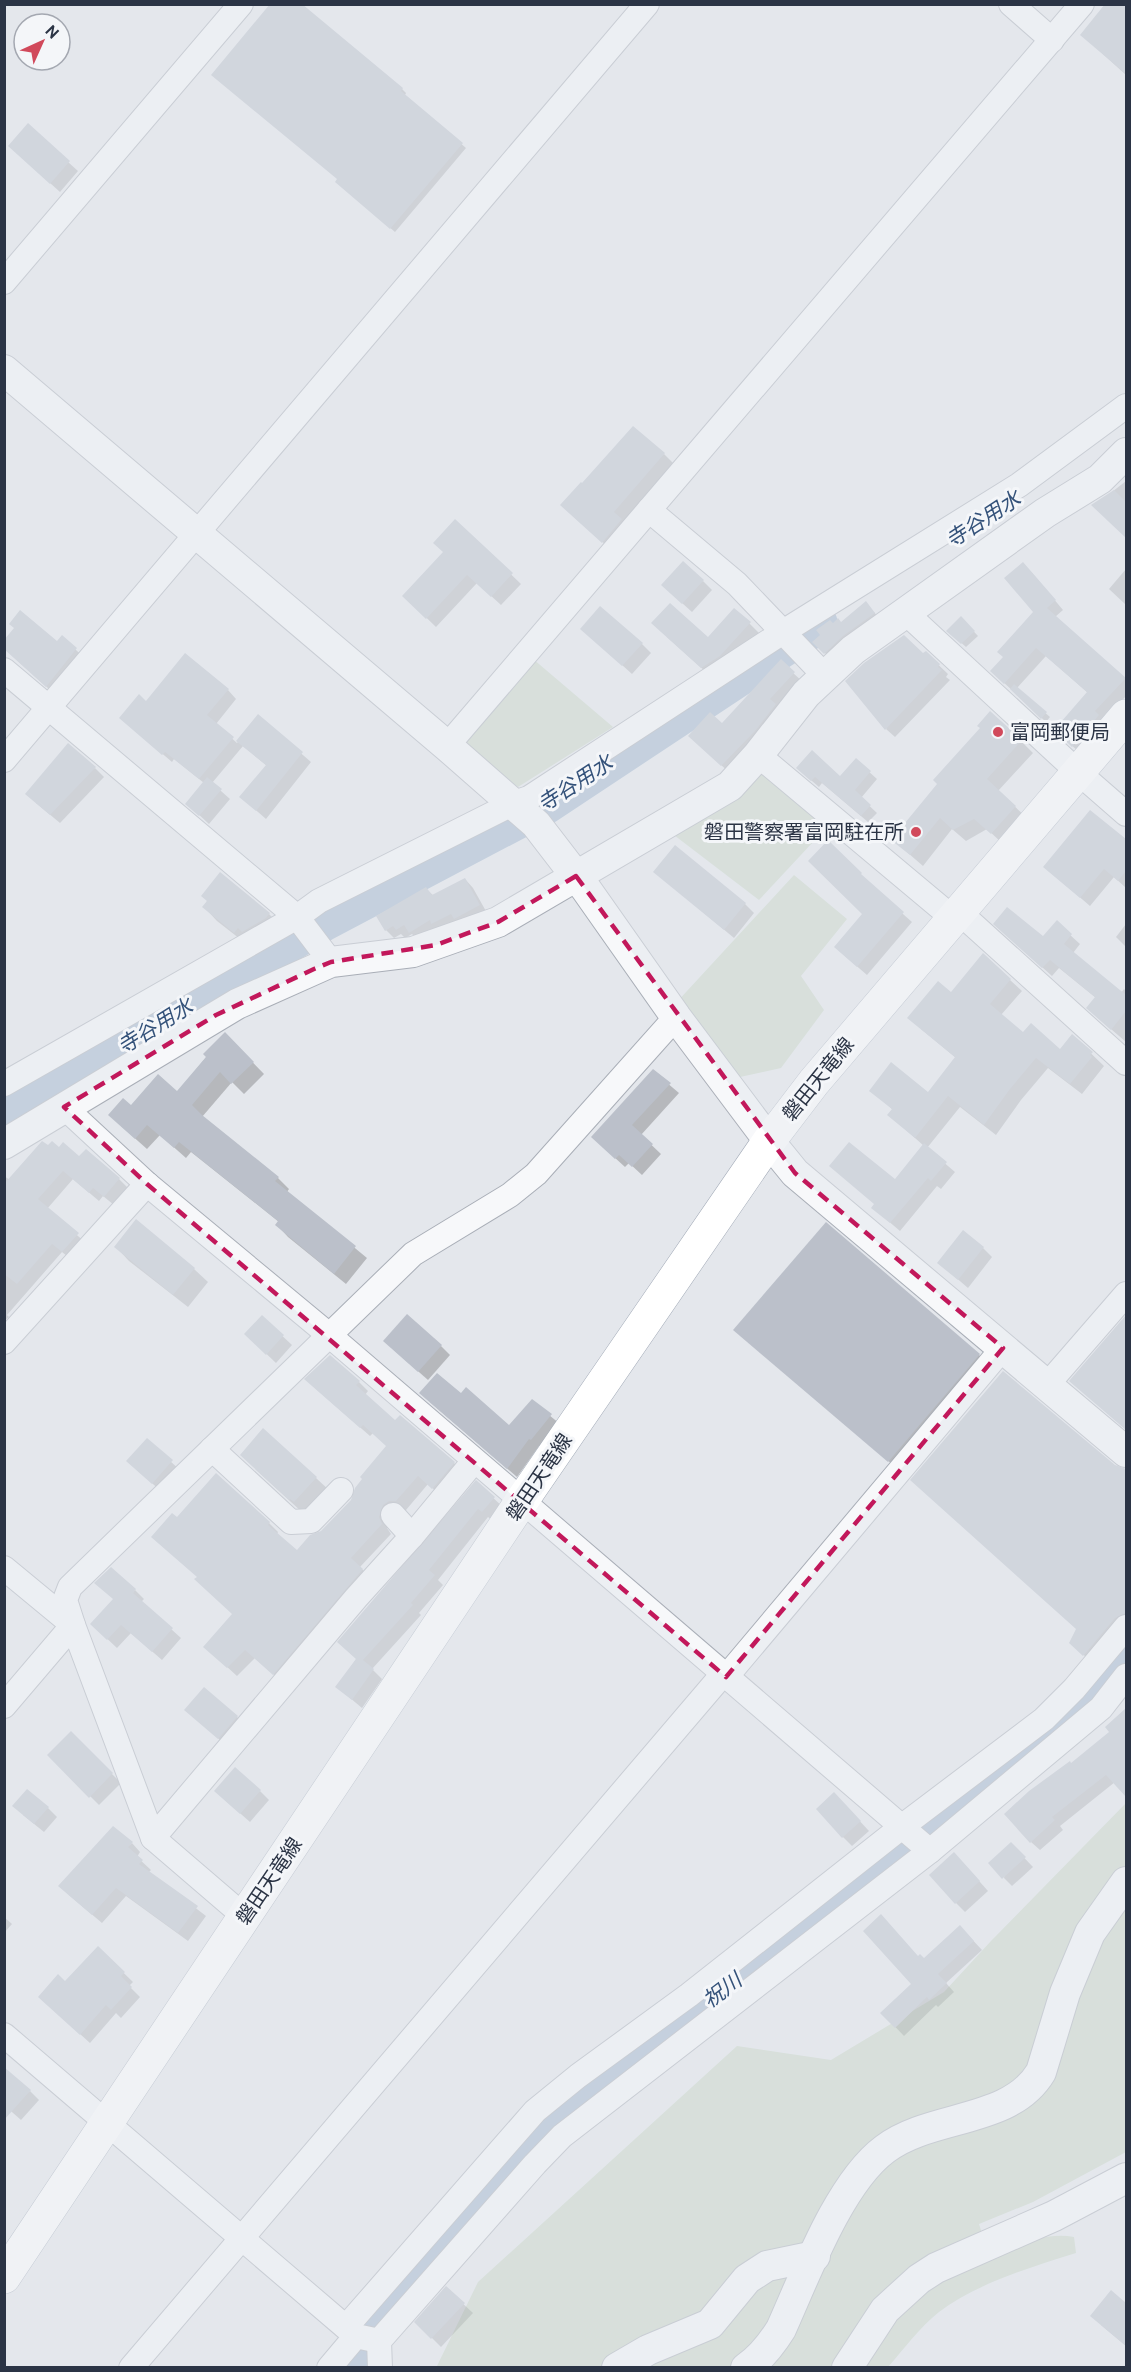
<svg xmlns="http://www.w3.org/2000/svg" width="1131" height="2372" viewBox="0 0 1131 2372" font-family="Cabin,'Noto Sans JP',sans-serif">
	<rect width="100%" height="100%" fill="#e4e7ec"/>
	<g fill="#c9d6c5">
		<polygon points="526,653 613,727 518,787 453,739"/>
		<polygon points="765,769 827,827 759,900 670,832"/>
		<polygon points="794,875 847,919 801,976 824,1010 781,1068 731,1079 675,1004"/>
		<path d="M1126 1803V2152L1033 2202 979 2224 989 2256C1016 2246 1046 2231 1074 2237L1076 2253C1031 2267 976 2284 939 2312 919 2328 904 2349 888 2367L436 2368 478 2282 737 2046 831 2060 944 1992 991 1941Z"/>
	</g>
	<g fill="#0003">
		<polygon points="1107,4 1126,4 1126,75 1082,35"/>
		<polygon points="348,43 402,89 406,93 405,95 466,148 395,232 341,186"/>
		<polygon points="28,126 78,171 60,192 19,155"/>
		<polygon points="664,454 676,466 615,553 574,517"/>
		<polygon points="1126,481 1126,537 1094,506"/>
		<polygon points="455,521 521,584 501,605 477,583 436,627 404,596 445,552"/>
		<polygon points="1126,569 1126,605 1109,589"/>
		<polygon points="1032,573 1063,610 1055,617 1126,680 1126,696 1103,721 1082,755 1065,739 1088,693 1046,656 1017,688 1050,717 1046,722 1001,680 1004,658 1035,612"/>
		<polygon points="703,581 712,590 692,612 672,594"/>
		<polygon points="874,612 883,623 834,662 814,642 833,625"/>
		<polygon points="961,618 978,636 966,647 948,631"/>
		<polygon points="749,623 763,637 716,681 667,637 708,639"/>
		<polygon points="62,637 90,663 60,699 16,659 57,643"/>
		<polygon points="591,637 642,644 651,653 632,674"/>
		<polygon points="926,653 948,674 946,677 950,680 895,737 886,729"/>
		<polygon points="781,662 803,682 731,774 699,745 722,726"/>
		<polygon points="228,690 236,699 216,724 237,743 259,717 311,762 266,819 250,805 267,766 243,746 212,783 230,799 209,824 196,812 204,783 174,759 172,762 130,726 147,703"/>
		<polygon points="1021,741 1033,753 998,791 1027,818 1003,844 987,829 966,841 952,829 923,866 893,840"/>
		<polygon points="856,760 877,779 861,798 877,813 868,822 822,783 819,787 805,775 840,778"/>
		<polygon points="95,768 104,777 60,823 36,803"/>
		<polygon points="1090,812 1126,840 1126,888 1114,877 1090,906 1054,875"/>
		<polygon points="655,872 745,904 754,913 734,938"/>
		<polygon points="221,874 269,914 283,928 249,946 217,921 204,907"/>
		<polygon points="465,879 473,888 487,913 418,940 412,934 405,938 401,934 394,938 386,930 426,889 434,896"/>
		<polygon points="869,884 912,922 867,975 845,956 864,914"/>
		<polygon points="1057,923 1080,944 1073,953 1121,993 1124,989 1126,991 1126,1042 1097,1017 1096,998 1059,968 1052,976 1004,933 1044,938"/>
		<polygon points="1126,924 1126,947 1116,937"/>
		<polygon points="1010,980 1022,991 1001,1015 1023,1034 1061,1051 1073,1036 1104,1066 1082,1094 1048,1068 1021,1100 996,1135 960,1107 927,1148 955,1172 941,1189 937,1186 900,1231 873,1208 924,1146 889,1115 893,1110 871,1090 928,1094 956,1058 921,1029 951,994"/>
		<polygon points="225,1034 264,1074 244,1094 232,1082 202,1117 278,1178 289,1189 287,1192 367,1258 346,1284 288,1237 277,1225 279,1222 191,1152 186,1158 160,1135 147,1149 121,1126 131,1107 177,1093"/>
		<polygon points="653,1071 679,1093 641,1135 661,1154 642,1175 629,1163 625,1167 602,1146"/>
		<polygon points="48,1147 59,1149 80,1159 119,1179 128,1188 114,1205 103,1196 99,1201 73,1179 47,1209 86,1243 72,1260 62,1252 7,1315 9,1317 4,1321 4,1176 10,1180"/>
		<polygon points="116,1247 194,1269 208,1282 188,1307 129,1261"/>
		<polygon points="983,1248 992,1257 968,1288 939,1263"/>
		<polygon points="262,1317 292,1345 276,1363 255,1343"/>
		<polygon points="1126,1317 1126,1429 1071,1381"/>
		<polygon points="739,1334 979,1355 983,1359 893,1465"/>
		<polygon points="441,1346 450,1355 428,1380 394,1350"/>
		<polygon points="359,1382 368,1391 365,1395 396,1422 454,1463 463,1472 442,1497 428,1484 406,1510 399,1510 392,1514 387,1528 391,1534 360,1567 371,1579 282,1682 255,1658 237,1676 214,1655 234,1615 198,1578 177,1520 216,1475 269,1523 278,1532 277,1534 297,1552 322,1532 353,1501 388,1446 373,1433 370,1436 315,1388"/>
		<polygon points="461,1395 509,1427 532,1401 560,1424 540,1448 539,1446 517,1477 430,1402"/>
		<polygon points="1075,1438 1126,1479 1126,1617 1088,1659 1071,1643 1078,1629"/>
		<polygon points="147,1440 181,1471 162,1492 137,1470"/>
		<polygon points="255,1469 316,1478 330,1491 303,1513"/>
		<polygon points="477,1483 503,1507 492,1520 488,1517 438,1580 443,1585 419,1613 421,1615 372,1669 382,1679 362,1708 337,1687"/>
		<polygon points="135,1590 144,1599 141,1602 181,1638 162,1660 131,1633 117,1648 101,1633"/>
		<polygon points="186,1710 237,1717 246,1726 228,1747"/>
		<polygon points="1119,1717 1126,1724 1126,1794 1115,1782 1060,1826 1063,1830 1040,1850 1031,1842 1071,1765 1111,1732"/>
		<polygon points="71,1733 121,1783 99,1805 49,1755"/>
		<polygon points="260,1791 269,1800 250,1822 225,1800"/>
		<polygon points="843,1803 869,1831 852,1846 843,1837"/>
		<polygon points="48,1808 57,1817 44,1832 23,1815"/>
		<polygon points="132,1843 140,1852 137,1857 151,1870 149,1872 206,1916 188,1941 126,1896 102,1923 69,1895"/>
		<polygon points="1011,1844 1033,1867 1012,1886 1004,1878"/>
		<polygon points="963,1863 988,1891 965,1912 956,1903"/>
		<polygon points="4,1917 12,1924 4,1933"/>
		<polygon points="968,1935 982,1950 946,1983 954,1992 938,2007 936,2005 904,2036 882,2013 913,1984 919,1957 924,1960"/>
		<polygon points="98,1948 133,1982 129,1986 140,1997 121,2018 116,2013 90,2043 49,2006 66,1983"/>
		<polygon points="30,2091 39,2100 21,2120 4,2105"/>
		<polygon points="446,2288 473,2313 441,2347 416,2322"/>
		<polygon points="1111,2292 1126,2305 1126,2346 1101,2325"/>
	</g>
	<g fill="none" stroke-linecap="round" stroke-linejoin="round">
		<g stroke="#9fb4cc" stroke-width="40">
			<polyline points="4,1119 324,921 546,804 818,624"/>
			<polyline points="364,2368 367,2340 393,2303 554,2118 790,1939 1091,1697 1126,1651"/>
		</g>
	</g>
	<g fill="#bbc0ca">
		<polygon points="270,4 302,4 403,88 401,91 463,143 390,229 335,182 337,179 211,75"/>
		<polygon points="1105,4 1126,4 1126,74 1080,35"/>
		<polygon points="28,123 70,161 50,184 8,146"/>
		<polygon points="633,426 665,453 614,512 622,519 602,543 560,505 581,482 582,483"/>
		<polygon points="1114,490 1126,502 1126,538 1091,505"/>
		<polygon points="455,519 513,573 491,597 467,575 426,619 402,596 443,552 433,543"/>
		<polygon points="683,561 704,580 682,604 661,585"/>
		<polygon points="1023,562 1056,600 1047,608 1126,678 1095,711 1099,715 1072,747 1054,730 1087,692 1036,648 1004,684 990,671 1003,657 997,652 1033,612 1004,578"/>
		<polygon points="866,601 875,613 843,636 824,654 812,642 820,635 816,630 830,620 833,623 838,618 841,622"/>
		<polygon points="670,603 708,637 734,608 751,622 720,656 701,668 651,623"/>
		<polygon points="600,606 643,643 622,666 580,629"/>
		<polygon points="20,610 57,641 62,635 77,648 46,687 4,649 4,640 14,628 9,624"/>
		<polygon points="961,616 975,631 961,644 946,631"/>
		<polygon points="904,635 923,653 926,651 940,664 938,667 942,670 885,730 845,681 864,663"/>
		<polygon points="185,653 229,689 207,715 234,737 199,779 165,752 162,755 119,718 139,694 146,701"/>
		<polygon points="781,659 795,672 770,699 776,704 755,731 721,766 688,736 710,712 722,723"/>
		<polygon points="1014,684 1047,712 1041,719 1010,689"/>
		<polygon points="990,711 1022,740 987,779 1016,806 991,834 974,819 953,830 940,818 910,855 891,840 937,784 933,780 980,728 977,726"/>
		<polygon points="258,714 303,752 256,811 239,797 266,765 236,741"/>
		<polygon points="68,743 96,767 50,815 25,794"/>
		<polygon points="812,750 840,776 856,758 871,771 855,790 871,805 861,816 815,777 811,781 796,768"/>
		<polygon points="207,777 222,789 199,816 185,804"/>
		<polygon points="1090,810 1126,839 1126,871 1118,881 1104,869 1080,898 1043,867"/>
		<polygon points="828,840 862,873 861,874 904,912 857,967 834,947 862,914 808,861"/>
		<polygon points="675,845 746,903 724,930 653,872"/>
		<polygon points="220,872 270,913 266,918 242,932 238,928 234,933 202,907 207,901 201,896"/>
		<polygon points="465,878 480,905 454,919 451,914 431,924 430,920 409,933 404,925 396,930 393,926 385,931 376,916 426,887 432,895"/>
		<polygon points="1007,907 1043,936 1057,920 1072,934 1064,944 1126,995 1126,1011 1111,1030 1086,1008 1095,997 1050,960 1042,968 993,924"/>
		<polygon points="983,953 1011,979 990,1004 1023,1032 1031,1023 1060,1049 1072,1034 1093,1052 1090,1055 1092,1057 1070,1084 1036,1058 1010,1089 984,1125 948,1096 915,1138 887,1115 892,1109 869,1091 891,1062 928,1092 955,1057 907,1018 938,981 951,992"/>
		<polygon points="225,1032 254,1062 231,1084 220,1072 192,1105 202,1115 279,1177 275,1181 356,1246 334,1274 275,1225 278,1221 179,1142 174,1148 147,1125 135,1139 108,1115 123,1098 131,1105 158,1074 177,1091 206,1057 203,1054"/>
		<polygon points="653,1069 671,1083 632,1125 653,1144 632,1167 619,1155 615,1159 591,1137"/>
		<polygon points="42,1141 48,1145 52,1141 59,1147 63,1142 79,1156 86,1149 120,1178 104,1197 93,1188 89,1193 63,1171 38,1199 79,1233 62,1252 52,1244 17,1284 4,1274 4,1184"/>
		<polygon points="849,1142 895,1179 924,1143 947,1162 931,1181 928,1178 890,1223 871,1208 874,1204 829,1166"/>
		<polygon points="136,1219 195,1268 173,1295 114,1247"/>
		<polygon points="826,1222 980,1354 888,1462 733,1330"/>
		<polygon points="963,1230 984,1247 958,1280 937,1263"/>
		<polygon points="407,1314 442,1345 418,1372 383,1341"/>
		<polygon points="262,1315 284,1335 266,1355 244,1334"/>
		<polygon points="1126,1315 1126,1430 1069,1381"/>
		<polygon points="330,1355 360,1381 356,1385 395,1420 400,1415 455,1462 432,1489 418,1476 396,1501 389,1501 383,1505 379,1517 382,1524 351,1558 363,1569 273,1675 245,1650 227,1668 203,1647 232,1614 194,1579 197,1577 151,1537 172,1513 177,1517 216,1473 270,1522 268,1525 297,1550 310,1535 321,1531 351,1500 355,1488 362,1479 360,1477 386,1446 363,1425 360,1428 304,1379"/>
		<polygon points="1003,1371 1115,1465 1126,1469 1126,1613 1115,1618 1083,1656 1069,1643 1076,1629 910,1480"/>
		<polygon points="437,1373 461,1393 466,1387 509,1425 532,1399 552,1414 531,1440 529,1439 507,1469 419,1393"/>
		<polygon points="263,1428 317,1477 294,1502 290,1499 289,1500 240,1455"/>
		<polygon points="147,1438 173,1460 152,1484 126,1461"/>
		<polygon points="476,1480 495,1497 482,1512 478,1509 429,1570 435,1575 411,1603 413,1605 363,1660 374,1669 352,1700 335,1687 356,1659 337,1642"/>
		<polygon points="111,1567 136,1589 133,1593 173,1628 152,1652 121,1625 107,1640 90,1624 113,1599 94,1583"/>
		<polygon points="204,1687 238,1716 218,1739 184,1710"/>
		<polygon points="1126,1708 1126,1797 1106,1775 1052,1817 1055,1820 1030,1843 1004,1814 1029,1791 1070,1761 1071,1763 1109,1732 1105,1727"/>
		<polygon points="71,1731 113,1773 89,1798 47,1755"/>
		<polygon points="235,1767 261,1790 240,1814 214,1791"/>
		<polygon points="27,1789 49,1807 34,1824 12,1806"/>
		<polygon points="834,1792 861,1821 842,1838 816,1809"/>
		<polygon points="113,1826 133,1842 128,1847 143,1860 139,1864 198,1906 178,1933 116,1888 92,1915 58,1886"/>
		<polygon points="1011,1842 1026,1857 1002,1879 988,1863"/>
		<polygon points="954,1852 980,1881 955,1904 929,1875"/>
		<polygon points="881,1914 918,1956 920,1954 924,1958 960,1925 974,1941 938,1974 947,1983 929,2000 927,1997 895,2028 880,2013 911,1984 863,1931"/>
		<polygon points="98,1946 125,1972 121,1976 132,1987 111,2010 106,2005 80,2035 38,1997 58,1974 65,1981"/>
		<polygon points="4,2067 31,2090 4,2120"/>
		<polygon points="446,2286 465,2303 431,2339 414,2322"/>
		<polygon points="1111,2290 1126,2303 1126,2346 1090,2316"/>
	</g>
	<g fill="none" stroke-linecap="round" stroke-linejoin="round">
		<g stroke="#a9aeb7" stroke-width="26">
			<g id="minor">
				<polyline points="1011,4 1052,40"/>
				<polyline points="4,282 241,4"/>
				<polyline points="649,510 737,584 825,676"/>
				<polyline points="906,613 1079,773 1126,814"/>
				<polyline points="4,670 297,917 331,962"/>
				<polyline points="447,746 1082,4"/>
				<polyline points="758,755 954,919"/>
				<polyline points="4,760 647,4"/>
				<polyline points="959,912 1126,1063"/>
				<polyline points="4,1084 297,917 319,901 514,803 529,798 783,632 1019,485 1126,406"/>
				<polyline points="64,1107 147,1184 329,1335 930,1851"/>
				<polyline points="4,1342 147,1184"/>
				<polyline points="1047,1385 1126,1294"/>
				<polyline points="212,1449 291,1522 311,1521 341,1490"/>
				<polyline points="412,1536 474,1461"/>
				<polyline points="4,1568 73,1625 4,1706"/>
				<polyline points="726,1677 1003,1348"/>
				<polyline points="153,1838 356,1598 412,1536 393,1515"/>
				<polyline points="245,1917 153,1838 73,1625 65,1600 70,1587 413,1254 510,1195 536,1174 676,1017"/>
				<polyline points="4,2035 356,2336 379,2341"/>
				<polyline points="346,2327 535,2111 578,2076 689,1995 908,1822 1044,1719 1074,1689 1126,1627"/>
				<polyline points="131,2368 723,1674"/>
				<polyline points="329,2368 356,2336"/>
				<polyline points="380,2368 379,2341 535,2164 562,2136 930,1851 1101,1708 1126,1676"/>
			</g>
		</g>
		<g stroke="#a9aeb7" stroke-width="32">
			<g id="tertiary">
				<polyline points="4,370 447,746 536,824 586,889 676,1017 769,1141 795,1173 1126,1452"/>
				<polyline points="4,1144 237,1004 331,962 413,952 498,922 730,786 758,755 806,694 853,650 1045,513 1100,479 1126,453"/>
				<polyline points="617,2368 648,2350 710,2324 747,2279 767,2266 815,2256"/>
				<path d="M746 2368C761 2358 771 2345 781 2329 805 2276 839 2183 885 2149 931 2114 1010 2124 1041 2072L1065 1993 1090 1933 1126 1882"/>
				<polyline points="847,2368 885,2310 919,2279 936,2268 1054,2216 1126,2178"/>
			</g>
		</g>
		<g stroke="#a3abb8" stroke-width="34">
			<polyline id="primary" points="4,2277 521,1502 769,1141 814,1082 1126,716"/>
		</g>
		<use href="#minor" stroke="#f7f8fa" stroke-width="24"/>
		<use href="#tertiary" stroke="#f7f8fa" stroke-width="30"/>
		<use href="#primary" stroke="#fff" stroke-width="33"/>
	</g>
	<path d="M0 0H1131V2372H0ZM576 876 795 1173 1003 1348 726 1677 147 1184 64 1107 216 1015 314 969 331 962 436 945 498 922Z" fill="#e4e7ec" fill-opacity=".55" fill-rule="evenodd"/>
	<path fill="none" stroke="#c2185b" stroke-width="4.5" stroke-dasharray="12 8" stroke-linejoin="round" d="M576 876 795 1173 1003 1348 726 1677 147 1184 64 1107 216 1015 314 969 331 962 436 945 498 922Z"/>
	<g fill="#d1495b" stroke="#f4f6f9" stroke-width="2">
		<circle cx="998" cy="732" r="6"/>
		<circle cx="916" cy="832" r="6"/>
	</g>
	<g text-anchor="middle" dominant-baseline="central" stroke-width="6" stroke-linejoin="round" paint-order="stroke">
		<g font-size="20" fill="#2b3445" stroke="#f4f6f9" text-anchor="start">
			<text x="1010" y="732">富岡郵便局</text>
			<text x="904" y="832" text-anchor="end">磐田警察署富岡駐在所</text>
		</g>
		<g font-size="20" fill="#2b3445" stroke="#f4f6f9">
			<text transform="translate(818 1079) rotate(-51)">磐田天竜線</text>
			<text transform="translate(539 1477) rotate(-56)">磐田天竜線</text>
			<text transform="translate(269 1881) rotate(-56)">磐田天竜線</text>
		</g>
		<g font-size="21" font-style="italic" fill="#34527a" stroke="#f4f6f9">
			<text transform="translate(983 519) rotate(-33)">寺谷用水</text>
			<text transform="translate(575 783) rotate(-33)">寺谷用水</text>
			<text transform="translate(155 1026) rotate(-32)">寺谷用水</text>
			<text transform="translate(722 1990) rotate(-37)">祝川</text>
		</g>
	</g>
	<rect width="1131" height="2372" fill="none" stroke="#2b3445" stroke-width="12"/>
	<g transform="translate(42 42) rotate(45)"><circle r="28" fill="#f4f6f9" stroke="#a4a8b1" stroke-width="1.5"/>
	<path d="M0-4.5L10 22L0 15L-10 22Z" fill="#d1495b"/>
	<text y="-9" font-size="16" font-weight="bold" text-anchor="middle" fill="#2b3445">N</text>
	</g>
</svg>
